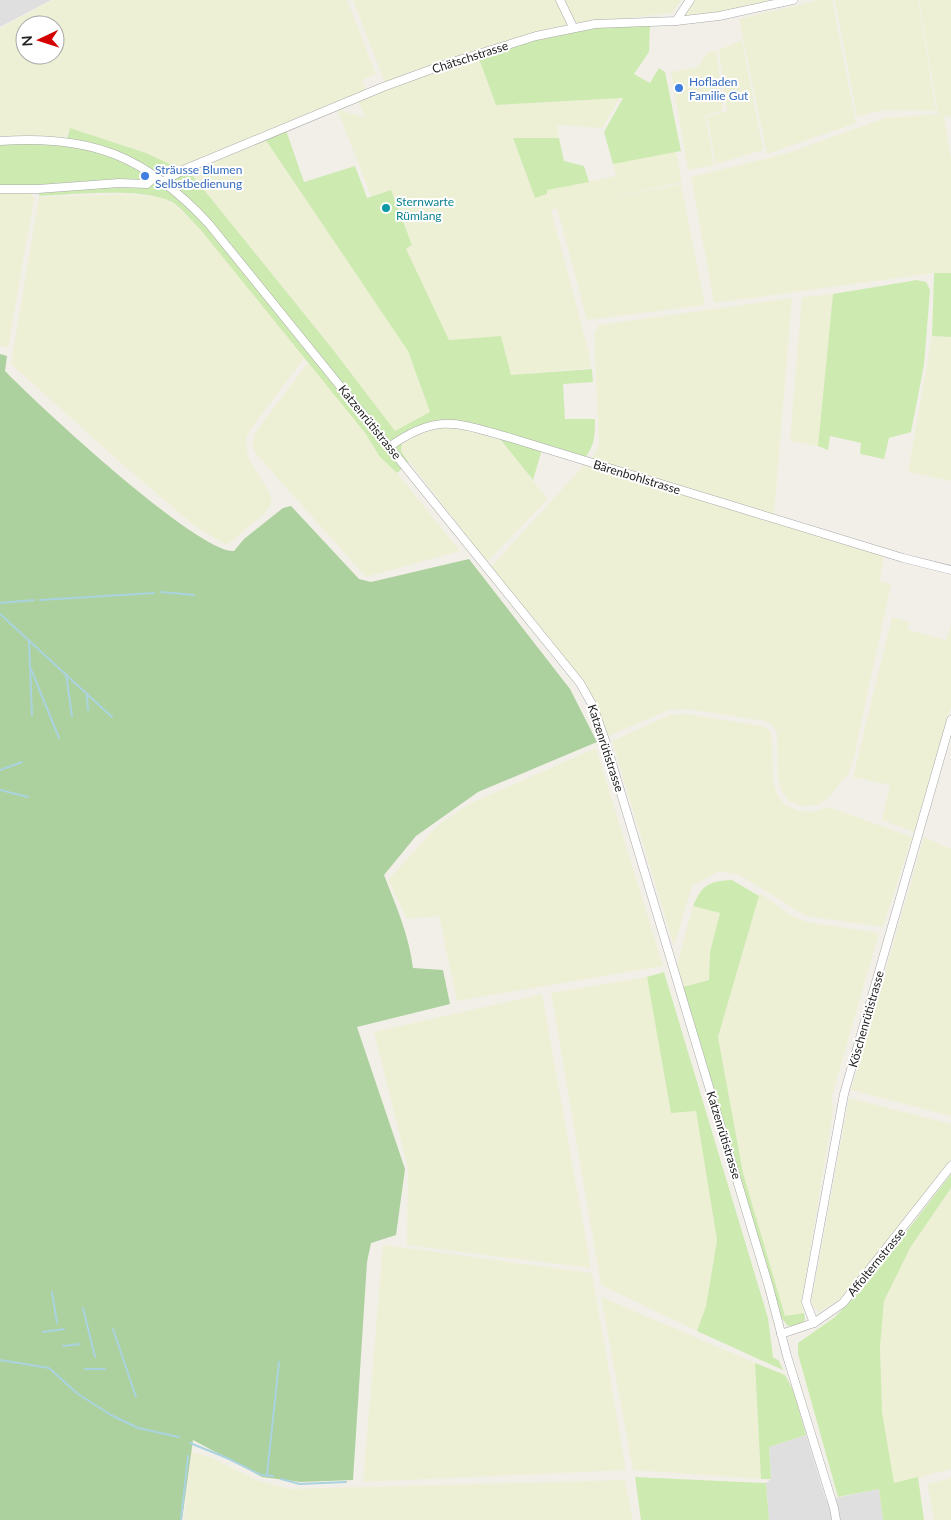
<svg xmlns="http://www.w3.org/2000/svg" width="951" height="1520" viewBox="0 0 951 1520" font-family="Lato,sans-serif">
	<rect width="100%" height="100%" fill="#f2efe9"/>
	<g fill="#e0dfdf">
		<polygon points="0,0 51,0 0,27"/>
		<polygon points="806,1435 826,1500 879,1489 883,1520 769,1520 766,1483 771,1479 769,1447"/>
	</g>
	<g fill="#eef0d5" fill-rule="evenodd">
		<path d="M52 0H347L376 74 362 80 366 90 177 168 146 153 70 128 65 137H0V28ZM25 25H55V55H25Z"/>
		<polygon points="353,0 558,0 570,25 534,33 385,83"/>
		<polygon points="562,0 681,0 672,13 574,24"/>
		<polygon points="692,0 785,0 748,9 688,17 684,11"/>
		<polygon points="820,0 832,0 856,123 767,154 739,19"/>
		<polygon points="835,0 918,0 936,111 883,110 857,117"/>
		<polygon points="919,0 951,0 951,116 944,117 951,159 951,273 934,273 714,303 691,177 788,153 885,118 938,114"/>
		<polygon points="742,40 763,150 716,164 707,117 727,111 719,50"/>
		<polygon points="717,51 723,110 705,116 714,165 688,170 671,72 698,67 708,52"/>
		<polygon points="478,56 496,105 620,98 602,128 557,125 559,138 513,139 535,198 547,194 549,198 547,190 616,176 613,163 676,151 682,182 597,200 681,184 705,305 587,320 557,208 551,210 588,349 591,368 511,375 501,336 449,340 405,248 412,245 391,190 371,196 337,109 365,118 358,99"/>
		<polygon points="265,139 408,351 430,412 395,432 332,348 188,170"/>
		<polygon points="0,192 31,193 34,199 8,348 0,346"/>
		<polygon points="126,194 159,197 175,205 200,228 305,357 250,430 246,439 248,458 268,490 271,497 271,504 265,513 227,545 196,527 122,464 11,364 39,197"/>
		<polygon points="833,294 818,446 790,441 802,297"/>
		<polygon points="792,298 774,515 591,460 599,445 594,334 599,325"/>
		<polygon points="932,336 951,337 951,481 908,472"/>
		<polygon points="307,364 311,365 366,433 377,454 397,473 460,551 366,577 257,455 252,447 255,433"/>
		<polygon points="438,428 458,428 500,440 548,499 487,562 401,451 402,444 422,431"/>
		<polygon points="585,464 884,552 880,581 891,584 855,753 849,773 827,799 817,805 801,806 789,801 781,790 778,777 777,733 773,725 766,721 687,709 669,710 608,736 596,703 582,679 491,567"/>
		<polygon points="892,617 909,622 908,630 946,640 951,624 951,706 914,832 882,820 890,785 853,777"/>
		<polygon points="686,714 762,726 770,731 772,738 773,780 776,792 784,804 798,811 812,812 829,807 912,837 883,927 806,916 740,875 719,871 692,886 674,946 612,741 670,715"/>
		<polygon points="596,748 663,966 457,1001 439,916 407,919 388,880 437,826 467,805"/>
		<polygon points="924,837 951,849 951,1116 851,1090"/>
		<polygon points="760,893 792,916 806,922 879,933 832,1096 833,1111 802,1300 804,1313 785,1316 743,1173 718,1037"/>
		<polygon points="693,906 720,913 710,952 709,980 683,987 677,964"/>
		<polygon points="647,977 671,1113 696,1111 717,1240 706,1306 697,1331 601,1285 551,993"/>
		<polygon points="542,994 591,1268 407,1245 408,1168 374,1032"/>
		<polygon points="849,1098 951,1124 951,1160 840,1299 819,1312 811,1304"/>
		<polygon points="951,1188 951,1469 894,1484 882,1412 880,1347 884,1301 910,1248"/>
		<polygon points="383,1245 592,1273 626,1470 363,1482"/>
		<polygon points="601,1297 755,1363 761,1479 633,1470"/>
		<polygon points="192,1452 210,1457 259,1481 291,1489 625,1480 633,1520 184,1520"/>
		<polygon points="951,1478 951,1520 934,1520 927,1484"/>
	</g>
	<g fill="#cdebb0">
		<polygon points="650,24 649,52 634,74 650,83 659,68 665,72 681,151 613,164 604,132 623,98 496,105 478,56 574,29"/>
		<path d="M70 128 146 153 178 168 188 170 331 347 395 431 430 412 408 351 265 139 286 130 304 182 355 166 367 198 391 190 412 245 406 249 449 340 501 336 511 375 592 369 593 382 563 384 565 419H595C595 434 595 445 585 458L543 446 533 480 500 439 459 428 438 427 422 431 402 443 401 451 409 463 397 473 379 456 366 434 200 229C192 221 184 211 175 204 148 186 73 195 39 196L40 187H0V144L24 142 65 145Z"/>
		<polygon points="513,138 559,138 564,161 584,166 589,182 547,190 547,194 535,198"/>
		<polygon points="934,273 951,273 951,337 932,336"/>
		<polygon points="917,280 926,282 930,290 924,365 911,432 889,438 884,459 860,454 861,443 830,436 828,450 818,446 833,294"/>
		<path d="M732 880 759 896 718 1037 743 1173 785 1316 804 1313 805 1320 801 1325 788 1326 780 1316 683 987 709 980 710 952 720 913 693 906C702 885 709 881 732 880Z"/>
		<polygon points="664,972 768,1318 773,1357 779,1361 783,1370 697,1331 706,1306 717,1240 696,1111 671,1113 647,977"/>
		<polygon points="951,1174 951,1188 910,1248 884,1301 880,1347 882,1412 894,1483 918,1477 924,1520 883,1520 879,1489 838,1497 798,1354 798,1343 835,1317 863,1288"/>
		<polygon points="755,1363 785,1375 794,1392 806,1435 769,1447 771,1479 761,1479"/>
		<polygon points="635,1477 766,1483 769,1520 641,1520"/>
	</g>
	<path fill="#add19e" d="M0 354 7 356 5 371C36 403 198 554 234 551L244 539 283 508 291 506 359 579 371 582 469 559 570 689 597 742 478 792 416 836 384 875C396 906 409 935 413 968L443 970 450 1004 357 1027 405 1169 396 1235 371 1243 367 1262 353 1480 301 1482 262 1477 193 1440 182 1520H0Z"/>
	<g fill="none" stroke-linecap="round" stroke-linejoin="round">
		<g stroke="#aad3df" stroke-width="2">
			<polyline points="161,592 194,595"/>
			<polyline points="40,600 154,593"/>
			<polyline points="0,603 34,600"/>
			<polyline points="0,614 112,717"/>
			<polyline points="29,641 32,715"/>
			<polyline points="31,669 59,738"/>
			<polyline points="66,674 72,716"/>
			<polyline points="87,695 88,710"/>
			<polyline points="0,770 22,762"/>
			<polyline points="0,790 28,797"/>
			<polyline points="52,1292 57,1323"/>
			<polyline points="83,1308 95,1357"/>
			<polyline points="113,1329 136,1397"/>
			<polyline points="43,1332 64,1329"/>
			<polyline points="63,1346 80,1344"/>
			<polyline points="0,1360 49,1368 78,1394 111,1415 138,1428 179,1437"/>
			<polyline points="85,1369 105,1369"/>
			<polyline points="190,1443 227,1458 261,1475 273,1476"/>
			<polyline points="267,1475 279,1362"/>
			<polyline points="281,1479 300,1484 346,1482"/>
			<polyline points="181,1520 188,1456"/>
		</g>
		<g stroke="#a9a9a9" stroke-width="9">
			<g id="minor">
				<polyline points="560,0 573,27"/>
				<polyline points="676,21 690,0"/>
				<path d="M0 141C92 134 147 157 209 224L580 683 593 706 605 740 769 1287 787 1356 834 1508 836 1520"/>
				<polyline points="164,181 183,170 383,87 446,64 536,36 595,24 676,21 719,16 793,0"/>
				<polyline points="0,189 38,189 119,183 147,184 157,175"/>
				<path d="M389 447C438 412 457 423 511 438L903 558 951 570"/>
				<polyline points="814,1323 806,1302 844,1094 951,720"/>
				<polyline points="781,1334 814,1323 843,1303 951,1166"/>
			</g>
		</g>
		<use href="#minor" stroke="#fff" stroke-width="8"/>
	</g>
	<g fill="#3f7fe0" stroke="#fff" stroke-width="2">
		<circle cx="679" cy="88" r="5"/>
		<circle cx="145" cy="176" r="5"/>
	</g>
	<circle fill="#0f9aa8" stroke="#fff" stroke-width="2" cx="386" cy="208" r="5"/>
	<g text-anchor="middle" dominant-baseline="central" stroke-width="4" stroke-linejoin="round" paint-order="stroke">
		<g font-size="12" fill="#222" stroke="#fff">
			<text transform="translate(470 57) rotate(-18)">Chätschstrasse</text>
			<text transform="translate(370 422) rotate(51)">Katzenrütistrasse</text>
			<text transform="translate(637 477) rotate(17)">Bärenbohlstrasse</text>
			<text transform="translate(606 748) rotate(72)">Katzenrütistrasse</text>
			<text transform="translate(866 1019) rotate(-74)">Köschenrütistrasse</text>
			<text transform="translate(724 1135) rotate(73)">Katzenrütistrasse</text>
			<text transform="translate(876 1262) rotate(-51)">Affolternstrasse</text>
		</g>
		<g font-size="12" fill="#366cbe" stroke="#fff" text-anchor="start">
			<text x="689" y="81">Hofladen<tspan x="689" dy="14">Familie Gut</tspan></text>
			<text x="155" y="169">Sträusse Blumen<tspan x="155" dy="14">Selbstbedienung</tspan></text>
		</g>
		<g font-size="12" fill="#0d838f" stroke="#fff" text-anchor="start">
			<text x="396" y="201">Sternwarte<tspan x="396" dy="14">Rümlang</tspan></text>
		</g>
	</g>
	<g transform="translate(40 40) rotate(266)"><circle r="24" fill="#ffffff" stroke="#a7a7a7"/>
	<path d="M0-4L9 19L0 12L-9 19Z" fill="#d40000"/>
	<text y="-8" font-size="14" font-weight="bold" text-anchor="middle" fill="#222222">N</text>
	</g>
</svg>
